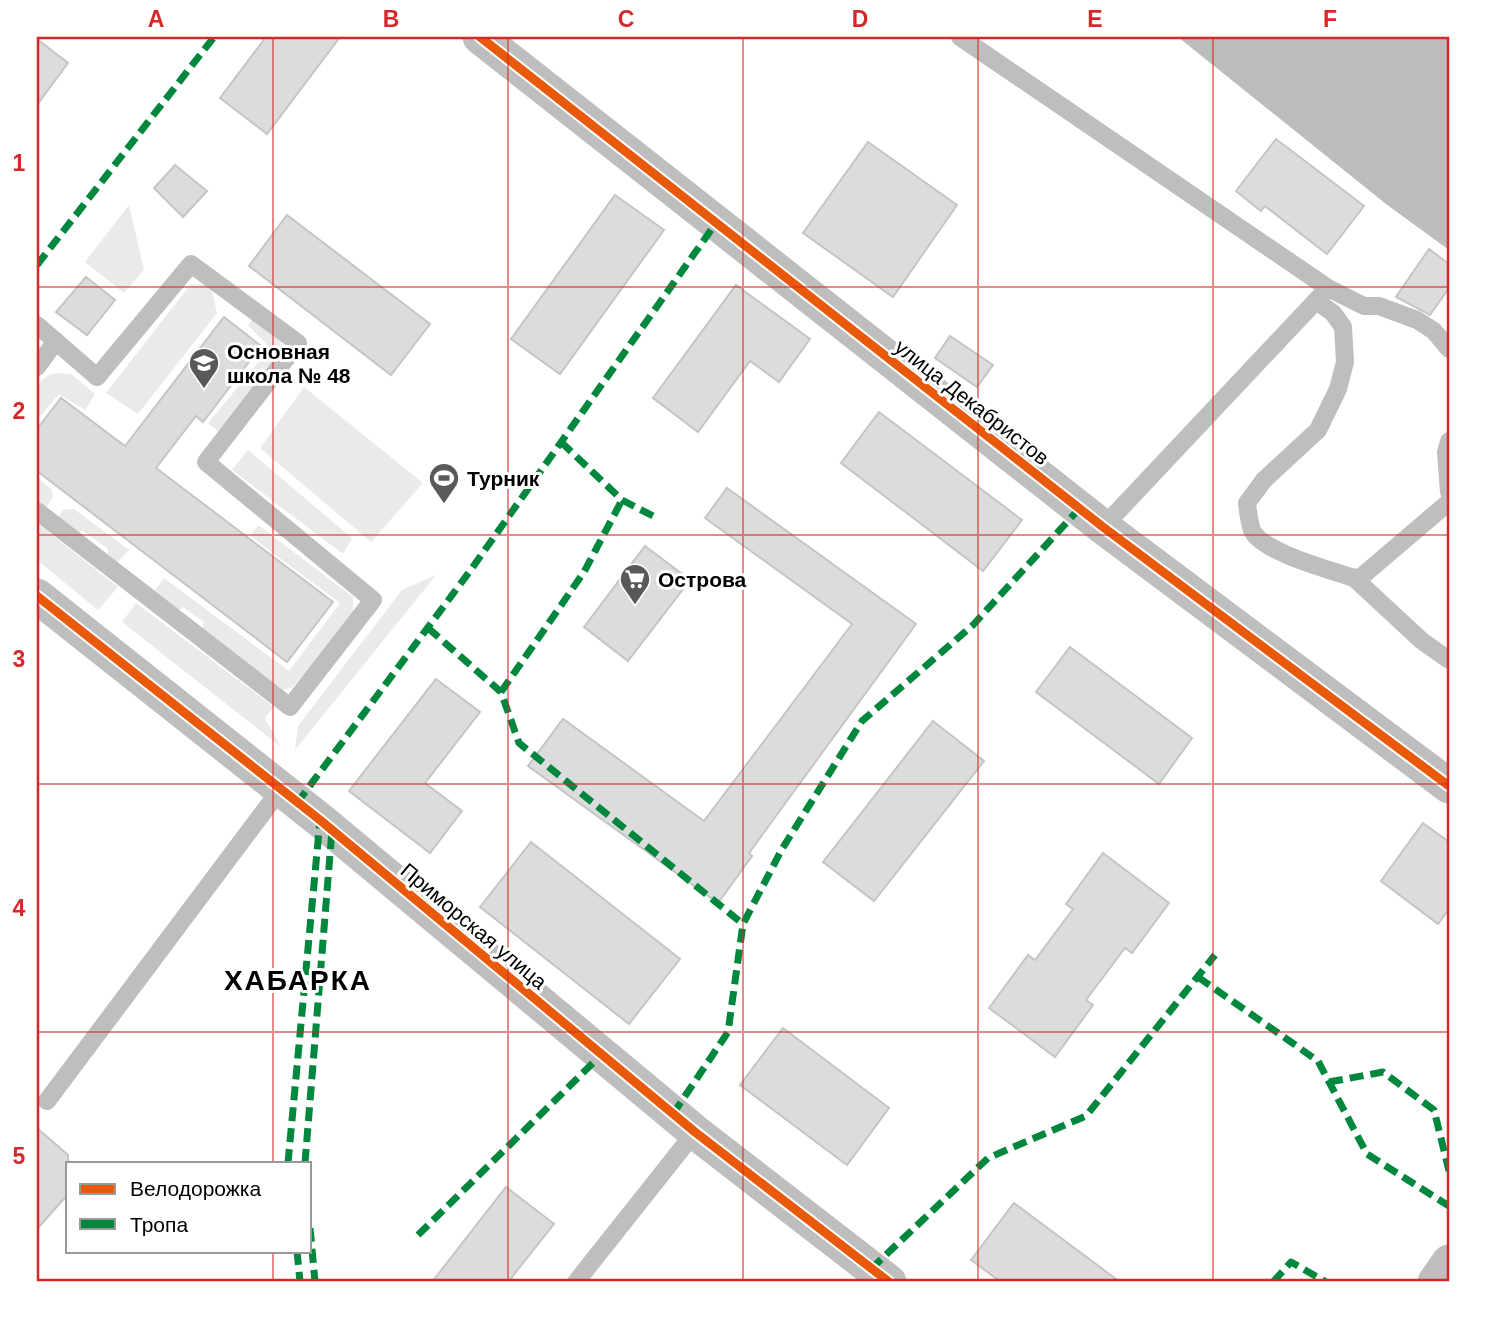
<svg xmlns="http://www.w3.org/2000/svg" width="1486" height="1319" viewBox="0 0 1486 1319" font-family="Arial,sans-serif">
	<rect width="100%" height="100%" fill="#fff"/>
	<g fill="#eaeaea">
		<polygon points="129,205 144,270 124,293 85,262"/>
		<polygon points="191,284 211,286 217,313 138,414 106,393"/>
		<polygon points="255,317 280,339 283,355 218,431 208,423 270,348 248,325"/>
		<path d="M56 373 71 374 95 394 85 410 59 394 37 420C37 398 31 379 56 373Z"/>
		<polygon points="304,387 423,483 371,542 260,448"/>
		<polygon points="248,450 352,538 343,554 232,470"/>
		<polygon points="37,477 52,490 53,498 46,508 37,501"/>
		<polygon points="74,509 129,550 117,563 108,556 108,549 82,530 78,535 58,518 63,510"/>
		<polygon points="37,523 118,587 98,610 37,560"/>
		<polygon points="258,525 353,597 353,617 292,688 281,690 202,629 204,622 183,607 175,614 153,593 164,578 289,671 340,603 250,536"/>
		<polygon points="436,575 295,750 298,726 402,590"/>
		<polygon points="136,603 274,707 265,718 281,747 122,622"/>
	</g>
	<polygon fill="#bcbcbc" points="1178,37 1449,37 1449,250 1386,204"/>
	<g fill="#dcdcdc" stroke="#c5c5c5" stroke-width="2">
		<polygon points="266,37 340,37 267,134 220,98"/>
		<polygon points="37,39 68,63 37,105"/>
		<polygon points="1276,139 1364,206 1327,254 1265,206 1261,211 1236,191"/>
		<polygon points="868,142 957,205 893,297 803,233"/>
		<polygon points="175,165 207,191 183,217 154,188"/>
		<polygon points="615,195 664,230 560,374 511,339"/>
		<polygon points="287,215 430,324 391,375 249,266"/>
		<polygon points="1429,249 1449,264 1449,288 1430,315 1396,297"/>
		<polygon points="86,277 115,300 87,335 56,312"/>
		<polygon points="736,285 810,339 779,382 750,361 698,432 653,398"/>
		<polygon points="224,317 261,346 203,422 196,416 156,468 333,602 287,662 37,471 37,429 61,398 125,446"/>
		<polygon points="950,336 993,365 977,387 935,358"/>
		<polygon points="879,412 1022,520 983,571 841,463"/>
		<polygon points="727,488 916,624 749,853 752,856 718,903 528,766 563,719 704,821 852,624 705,518"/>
		<polygon points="645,546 690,580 628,661 584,627"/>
		<polygon points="1070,647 1192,738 1159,784 1036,692"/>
		<polygon points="436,679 480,712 425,783 462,811 430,853 349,791"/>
		<polygon points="933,721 984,761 874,901 823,862"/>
		<polygon points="1423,823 1449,842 1449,909 1438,924 1381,881"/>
		<polygon points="531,842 680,959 629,1024 480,907"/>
		<polygon points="1103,853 1169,903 1132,953 1125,948 1086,1000 1093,1005 1055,1057 989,1008 1028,955 1035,960 1073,909 1066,904"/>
		<polygon points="783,1028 889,1108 847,1165 740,1085"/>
		<polygon points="37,1128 68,1155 68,1194 37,1229"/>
		<polygon points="506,1187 554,1224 508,1282 432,1282"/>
		<polygon points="1014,1203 1120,1282 1001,1282 971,1260"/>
	</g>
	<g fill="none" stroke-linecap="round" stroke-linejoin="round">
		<g stroke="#bebebe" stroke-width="18">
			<polyline points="960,37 1328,288 1103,527"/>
			<polyline points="1328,288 1364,306 1379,306 1417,320 1434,331 1449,349"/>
			<path d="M1316 301 1333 313 1343 327 1345 362 1338 389 1318 430 1264 480 1247 503C1248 511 1249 522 1252 530 1261 552 1331 570 1354 578L1361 577 1449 502"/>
			<polyline points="37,325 97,377 191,264 298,343 206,462 373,600 290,707 37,511"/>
			<polyline points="37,367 56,341"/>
			<polyline points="1449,441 1446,452 1449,492"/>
			<polyline points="1354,578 1422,641 1449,660"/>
			<polyline points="47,1101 280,790"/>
			<polyline points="576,1282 695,1132"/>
		</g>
		<g stroke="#bebebe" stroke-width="35">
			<polyline points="480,37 1103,527 1449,786"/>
			<polyline points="37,596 320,820 695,1132 889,1282"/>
			<polyline points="1435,1282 1449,1262"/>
		</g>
		<g stroke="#00873e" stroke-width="7" stroke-dasharray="14 7" stroke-linecap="butt">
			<polyline points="37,265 214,37"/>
			<polyline points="561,442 622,500 655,517"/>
			<polyline points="428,628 501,692 519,743 743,924"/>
			<polyline points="501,692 584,572 622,500"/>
			<polyline points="297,803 470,571 716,223"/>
			<polyline points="1198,977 1318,1061 1367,1154 1449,1206"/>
			<polyline points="1329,1082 1383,1072 1434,1110 1449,1171"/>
			<polyline points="673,1114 728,1032 743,924 782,849 862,721 973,625 1079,509"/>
			<polyline points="288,1163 320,820"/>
			<polyline points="305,1163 332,830"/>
			<polyline points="310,1228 315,1282"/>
			<polyline points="418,1235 601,1055"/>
			<polyline points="297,1251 300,1282"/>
			<polyline points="871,1269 988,1158 1086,1116 1215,955"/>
			<polyline points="1273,1282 1291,1262 1326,1282"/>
		</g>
		<g stroke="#fff" stroke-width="13">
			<g id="cycleway">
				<polyline points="480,37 1103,527 1449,786"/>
				<polyline points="37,596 320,820 695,1132 889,1282"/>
			</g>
		</g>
		<use href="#cycleway" stroke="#e8590c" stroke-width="9"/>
	</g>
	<path fill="none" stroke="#d62828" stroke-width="2" stroke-opacity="0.55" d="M273 37V1163M508 37V1282M743 37V1282M978 37V1282M1213 37V1282M37 287H1449M37 535H1449M37 784H1449M37 1032H1449M273 1251V1282"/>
	<defs>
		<g id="school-pin" transform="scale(1.575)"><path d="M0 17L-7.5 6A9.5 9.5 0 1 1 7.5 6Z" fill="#595959" stroke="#fff"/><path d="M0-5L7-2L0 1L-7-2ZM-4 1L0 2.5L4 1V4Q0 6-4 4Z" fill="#fff"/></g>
		<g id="stadium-pin" transform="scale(1.575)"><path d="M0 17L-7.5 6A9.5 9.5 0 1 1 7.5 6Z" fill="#595959" stroke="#fff"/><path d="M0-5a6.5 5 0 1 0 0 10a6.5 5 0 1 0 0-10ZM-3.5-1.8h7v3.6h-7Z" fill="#fff"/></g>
		<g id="supermarket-pin" transform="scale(1.575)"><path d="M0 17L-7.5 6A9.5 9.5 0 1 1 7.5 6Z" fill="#595959" stroke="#fff"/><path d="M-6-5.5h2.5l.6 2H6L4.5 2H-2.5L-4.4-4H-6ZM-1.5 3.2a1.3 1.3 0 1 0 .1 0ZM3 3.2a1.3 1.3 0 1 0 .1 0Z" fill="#fff"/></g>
	</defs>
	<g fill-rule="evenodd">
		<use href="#school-pin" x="204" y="363"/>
		<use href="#stadium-pin" x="444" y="478"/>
		<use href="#supermarket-pin" x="635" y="579"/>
	</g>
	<g text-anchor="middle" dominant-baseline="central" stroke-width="6" stroke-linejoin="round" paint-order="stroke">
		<g font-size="21" font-weight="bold" fill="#000" stroke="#fff" text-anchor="start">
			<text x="227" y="351">Основная<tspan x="227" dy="24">школа № 48</tspan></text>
			<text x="467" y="478">Турник</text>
			<text x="658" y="579">Острова</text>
		</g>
		<g font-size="21" fill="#000" stroke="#fff">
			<text transform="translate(972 402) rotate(38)">улица Декабристов</text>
			<text transform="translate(474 926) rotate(40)">Приморская улица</text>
		</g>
		<g font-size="28" font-weight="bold" letter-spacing="2" fill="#000" stroke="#fff">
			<text x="298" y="980">ХАБАРКА</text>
		</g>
	</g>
	<rect width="1486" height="1319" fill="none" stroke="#ffffff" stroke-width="77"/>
	<rect x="66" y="1162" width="245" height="91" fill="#ffffff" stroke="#999999" stroke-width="2"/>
	<rect x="80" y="1184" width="35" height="10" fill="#e8590c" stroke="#999999" stroke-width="2"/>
	<text x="130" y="1196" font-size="21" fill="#000000">Велодорожка</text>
	<rect x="80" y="1219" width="35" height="10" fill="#00873e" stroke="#999999" stroke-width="2"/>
	<text x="130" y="1232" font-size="21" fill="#000000">Тропа</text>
	<rect x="38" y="38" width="1410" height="1242" fill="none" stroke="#d62828" stroke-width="2.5"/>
	<g font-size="23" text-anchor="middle" font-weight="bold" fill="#d62828">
		<text x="156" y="27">A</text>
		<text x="391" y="27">B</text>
		<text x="626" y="27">C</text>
		<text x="860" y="27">D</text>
		<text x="1095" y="27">E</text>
		<text x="1330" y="27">F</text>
		<text x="19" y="171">1</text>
		<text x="19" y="419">2</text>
		<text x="19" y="667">3</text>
		<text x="19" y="916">4</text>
		<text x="19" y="1164">5</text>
	</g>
</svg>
